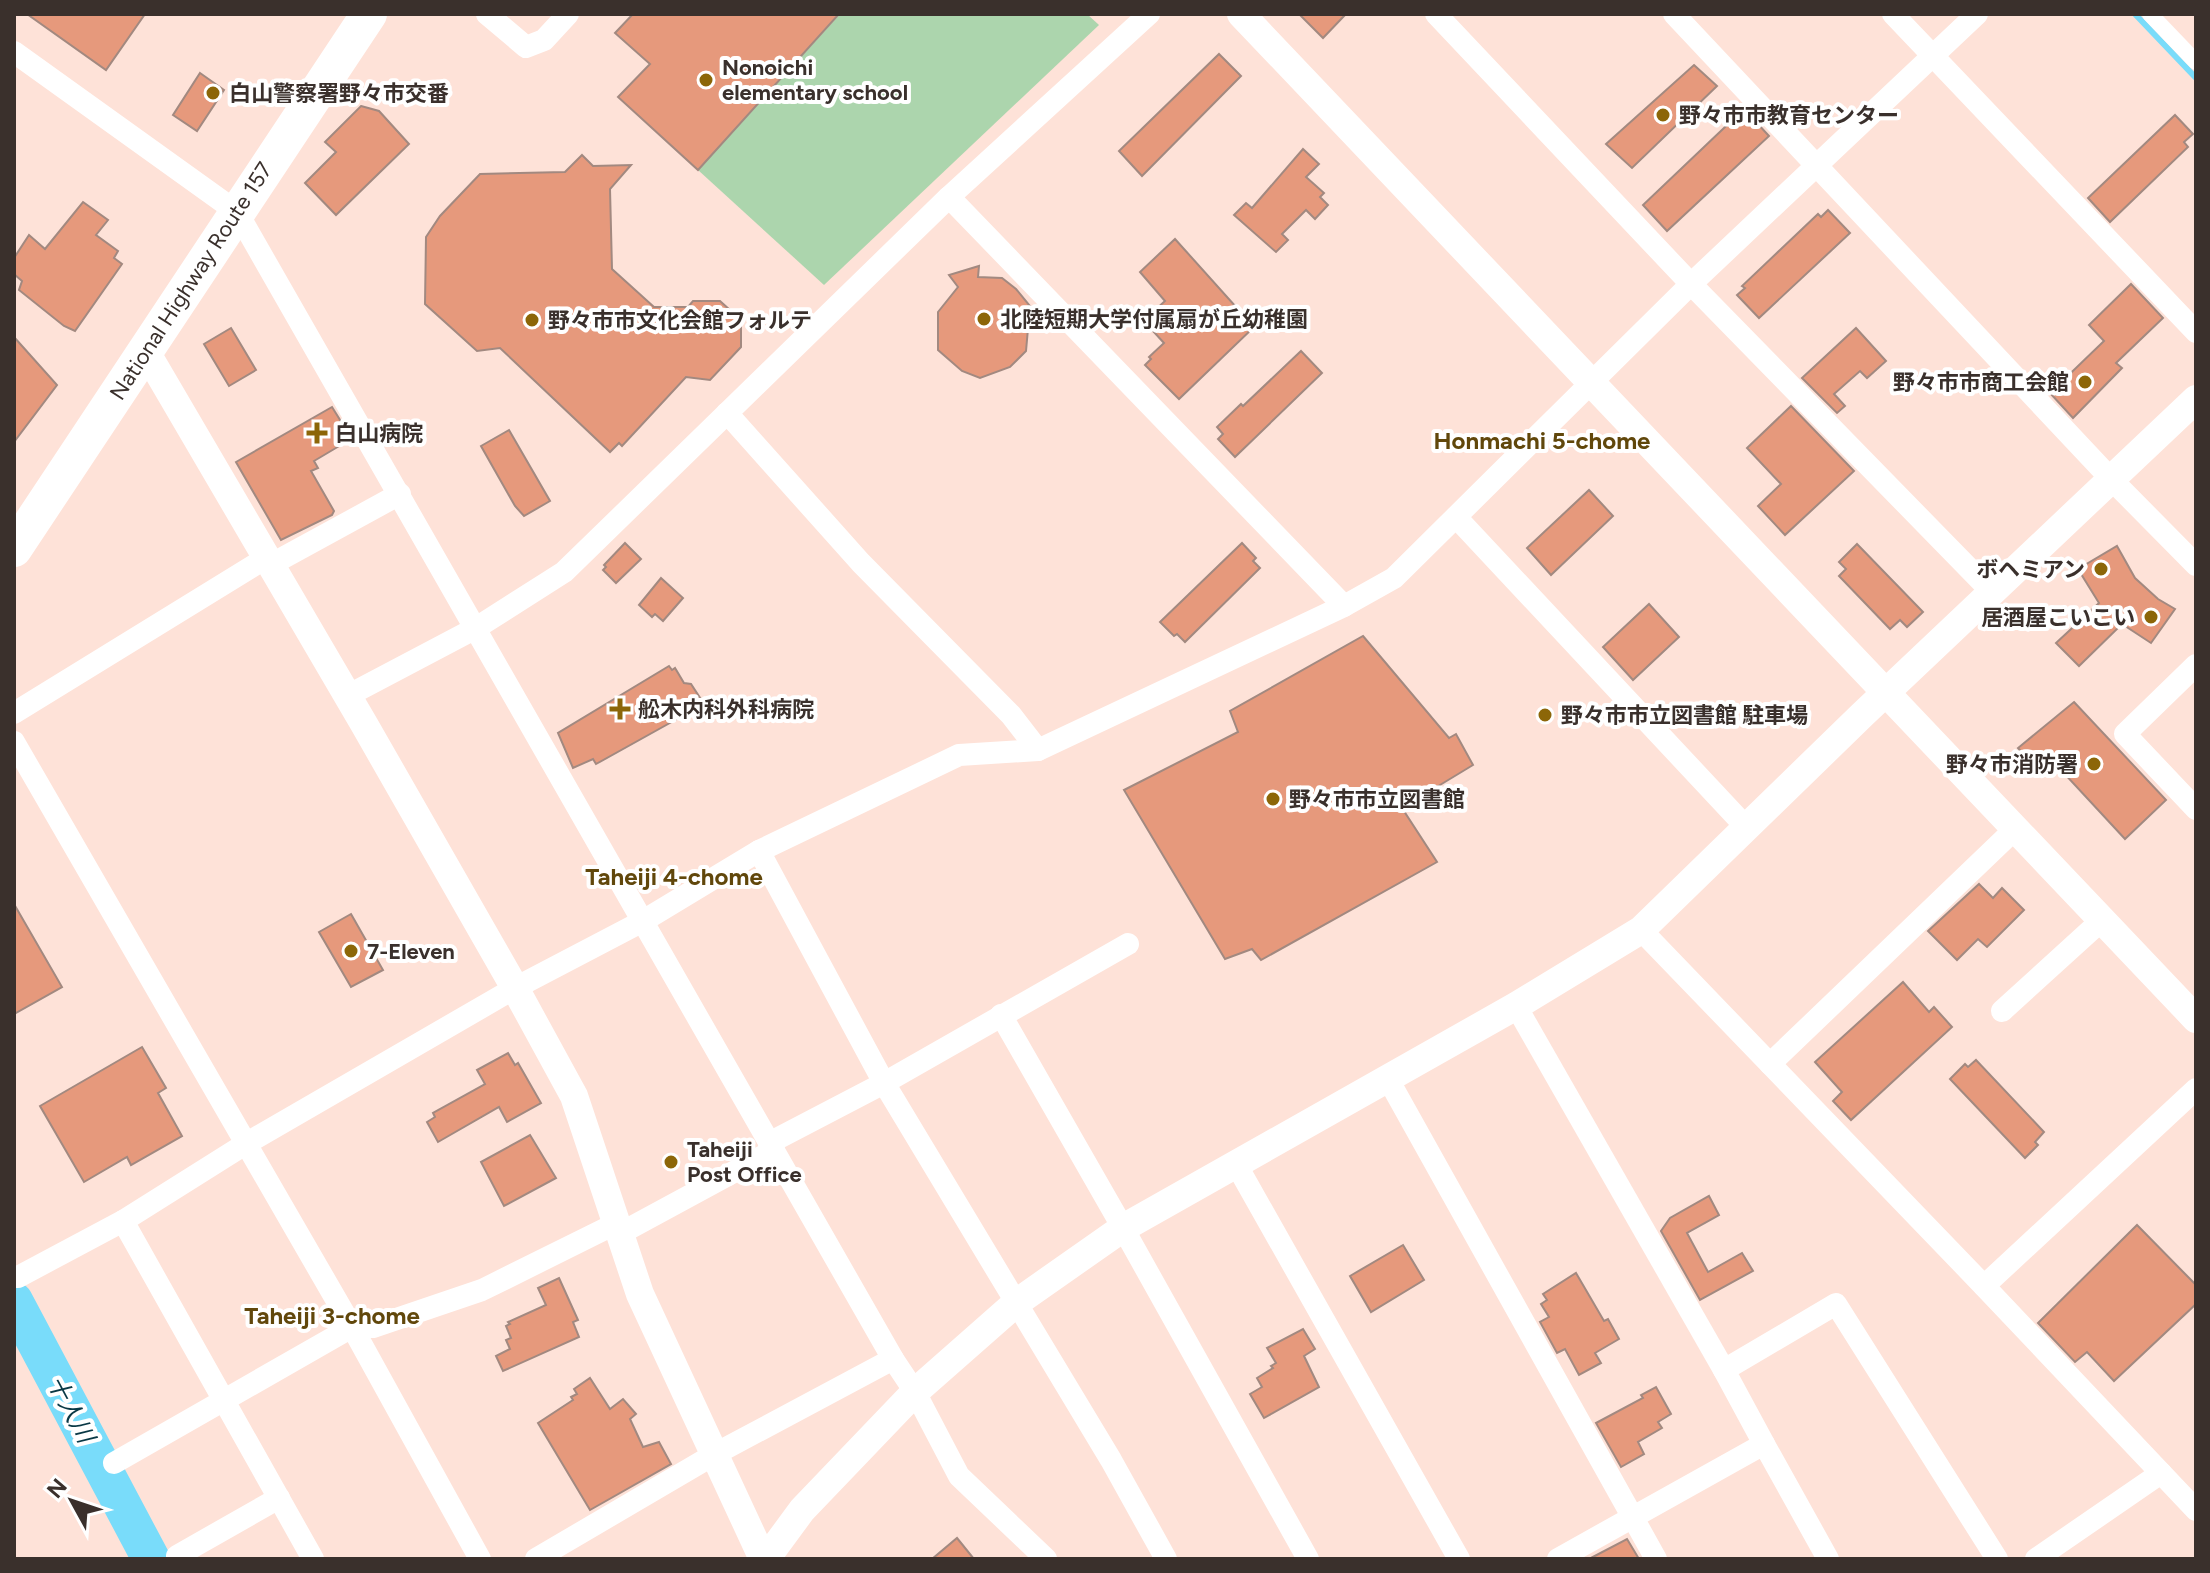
<svg xmlns="http://www.w3.org/2000/svg" width="2210" height="1573" viewBox="0 0 2210 1573" font-family="Figtree,'Noto Sans JP',sans-serif">
	<rect width="100%" height="100%" fill="#fee2d8"/>
	<polygon fill="#acd5ad" points="840,14 1087,14 1099,25 824,285 698,170"/>
	<g fill="none" stroke-linecap="round" stroke-linejoin="round">
		<polyline stroke="#79dcfa" stroke-width="6" points="2135,14 2196,78"/>
		<polyline stroke="#79dcfa" stroke-width="38" points="14,1301 151,1559"/>
	</g>
	<g fill="#e6997c" stroke="#a28980" stroke-width="2">
		<polygon points="27,14 145,14 106,70"/>
		<polygon points="633,14 839,14 698,170 618,97 650,64 615,33"/>
		<polygon points="1299,14 1346,14 1323,38"/>
		<polygon points="1219,54 1241,76 1142,176 1119,151"/>
		<polygon points="1694,65 1717,86 1632,168 1606,144"/>
		<polygon points="200,73 224,90 197,131 173,115"/>
		<polygon points="361,106 379,111 409,144 336,215 305,183 336,152 325,142"/>
		<polygon points="1744,109 1769,136 1667,231 1643,205"/>
		<polygon points="2175,115 2193,134 2184,142 2188,147 2110,222 2088,198"/>
		<polygon points="1303,149 1319,164 1306,177 1324,193 1320,197 1328,205 1315,219 1306,210 1282,234 1288,240 1276,252 1234,215 1246,203 1252,208"/>
		<polygon points="582,155 593,166 631,165 610,189 612,269 654,307 688,307 693,301 720,301 741,320 741,347 710,380 686,377 622,446 619,443 610,452 500,348 477,351 425,304 426,237 440,216 480,174 565,172"/>
		<polygon points="83,202 108,220 96,235 118,251 114,258 122,264 75,331 64,326 19,290 22,281 14,274 14,258 29,235 45,249"/>
		<polygon points="1828,210 1850,233 1759,318 1737,295 1745,288 1742,286 1818,214 1821,217"/>
		<polygon points="1175,239 1254,327 1179,399 1145,365 1151,359 1149,357 1164,343 1153,331 1164,321 1154,311 1165,301 1140,272"/>
		<polygon points="979,266 978,277 1002,278 1016,289 1030,306 1026,351 1010,367 980,378 962,371 938,350 938,312 958,287 949,275"/>
		<polygon points="2131,284 2163,318 2116,363 2122,368 2073,418 2050,393 2104,341 2089,325"/>
		<polygon points="231,328 256,370 229,386 204,344"/>
		<polygon points="1856,328 1886,361 1867,378 1860,371 1834,394 1845,406 1837,413 1802,378"/>
		<polygon points="14,337 57,385 14,442"/>
		<polygon points="1301,351 1322,373 1235,457 1218,439 1223,434 1217,427 1241,404 1243,406"/>
		<polygon points="1791,406 1854,471 1785,535 1758,506 1781,484 1747,448"/>
		<polygon points="332,407 345,428 340,431 346,442 314,461 318,468 311,471 334,511 332,515 281,540 236,462"/>
		<polygon points="509,430 550,501 524,516 515,506 481,446"/>
		<polygon points="1589,490 1613,516 1551,575 1527,548"/>
		<polygon points="625,543 641,559 616,583 603,570 606,567 604,565"/>
		<polygon points="1242,543 1256,558 1253,561 1260,568 1185,642 1177,634 1174,636 1160,622"/>
		<polygon points="1857,544 1923,612 1907,627 1900,620 1890,629 1839,576 1846,569 1839,562"/>
		<polygon points="2117,546 2135,578 2158,599 2175,609 2151,643 2122,624 2079,666 2056,643 2099,603 2078,569"/>
		<polygon points="661,578 683,598 663,621 655,614 652,617 639,605"/>
		<polygon points="1649,604 1679,637 1633,680 1603,647"/>
		<polygon points="1363,636 1449,738 1456,734 1473,765 1402,808 1437,862 1261,960 1252,949 1225,959 1124,790 1238,732 1230,711"/>
		<polygon points="669,666 672,670 675,668 684,683 691,684 704,704 596,764 593,759 573,768 558,733"/>
		<polygon points="2074,702 2166,800 2125,839 2049,757 2038,771 2018,748"/>
		<polygon points="1979,884 1993,898 2002,888 2024,910 1987,947 1978,939 1957,960 1928,931"/>
		<polygon points="14,904 62,987 14,1014"/>
		<polygon points="351,914 383,970 351,987 319,932"/>
		<polygon points="1903,982 1929,1012 1934,1007 1952,1027 1851,1120 1833,1101 1842,1092 1815,1062"/>
		<polygon points="142,1047 166,1088 158,1093 182,1136 131,1165 127,1157 84,1182 40,1106"/>
		<polygon points="508,1053 515,1065 518,1063 541,1103 507,1122 499,1107 438,1142 427,1122 435,1117 433,1113 485,1084 477,1070"/>
		<polygon points="1976,1060 2044,1132 2035,1142 2038,1145 2025,1158 1950,1079 1965,1064 1968,1067"/>
		<polygon points="530,1135 556,1178 504,1206 481,1162"/>
		<polygon points="1709,1196 1719,1215 1687,1233 1708,1272 1742,1253 1753,1271 1700,1300 1661,1231 1670,1218"/>
		<polygon points="2137,1225 2196,1285 2196,1304 2114,1381 2087,1352 2075,1362 2038,1323"/>
		<polygon points="1403,1245 1424,1280 1371,1312 1350,1276"/>
		<polygon points="1576,1273 1604,1321 1608,1319 1619,1339 1595,1353 1601,1363 1579,1375 1565,1349 1557,1353 1540,1322 1549,1317 1541,1304 1547,1300 1543,1294"/>
		<polygon points="559,1278 578,1320 573,1322 579,1337 503,1371 496,1356 510,1349 506,1340 511,1338 506,1326 510,1324 508,1322 546,1305 538,1288"/>
		<polygon points="1303,1329 1315,1349 1304,1356 1319,1387 1264,1418 1250,1394 1262,1387 1257,1378 1273,1368 1271,1366 1276,1363 1267,1348"/>
		<polygon points="590,1378 610,1409 623,1399 636,1414 630,1419 643,1447 659,1442 671,1464 590,1510 538,1423 573,1400 571,1397 577,1394 574,1389"/>
		<polygon points="1656,1387 1671,1414 1658,1422 1662,1428 1638,1442 1644,1454 1621,1467 1596,1423 1643,1398 1641,1395"/>
		<polygon points="957,1538 974,1559 932,1559"/>
		<polygon points="1627,1539 1639,1559 1589,1559"/>
	</g>
	<g fill="none" stroke-linecap="round" stroke-linejoin="round">
		<polyline stroke="#fff" stroke-width="16" points="2150,14 2196,62"/>
		<g stroke="#fff" stroke-width="22">
			<polyline points="487,14 526,47 544,40 568,14"/>
			<polyline points="1436,14 1691,284 1992,592"/>
			<polyline points="1674,14 2112,480 2196,565"/>
			<polyline points="1893,14 2196,332"/>
			<polyline points="14,52 237,212 893,1359 915,1392 959,1476 1046,1559"/>
			<polyline points="949,197 1344,606"/>
			<polyline points="727,413 861,563 1011,715 1038,750"/>
			<polyline points="1456,517 1746,827"/>
			<polyline points="270,565 400,494"/>
			<polyline points="2196,665 2125,734 2196,809"/>
			<polyline points="347,696 476,628 564,572 949,197 1149,14"/>
			<polyline points="14,713 266,558"/>
			<polyline points="14,742 352,1327 480,1559"/>
			<polyline points="759,851 884,1083 1111,1460 1166,1559"/>
			<polyline points="1641,930 1984,1286 2196,1510"/>
			<polyline points="1516,1006 1724,1370"/>
			<polyline points="2002,1011 2102,920"/>
			<polyline points="1001,1015 1123,1228 1308,1559"/>
			<polyline points="1770,1064 2015,829"/>
			<polyline points="1388,1079 1656,1559"/>
			<polyline points="769,1143 884,1083 1128,944"/>
			<polyline points="1236,1164 1459,1559"/>
			<polyline points="619,1234 774,1150"/>
			<polyline points="18,1277 123,1221"/>
			<polyline points="1984,1286 2196,1089"/>
			<polyline points="1764,1444 1724,1370 1836,1304 1997,1559"/>
			<polyline points="114,1463 352,1327 373,1327 482,1290 615,1224"/>
			<polyline points="178,1559 177,1556 279,1498"/>
			<polyline points="313,1559 123,1221 247,1143 515,988 643,921 759,851 959,755 1038,750 1344,606 1394,578 1691,284 1977,14"/>
			<polyline points="536,1559 715,1454 893,1359"/>
			<polyline points="1558,1559 1764,1444 1828,1559"/>
			<polyline points="2036,1559 2161,1473"/>
		</g>
		<g stroke="#fff" stroke-width="28">
			<polyline points="1241,14 2196,1019"/>
			<polyline points="145,350 364,724 515,988 574,1096 640,1294 763,1559"/>
			<polyline points="766,1559 802,1510 915,1392 1016,1303 1123,1228 1516,1006 1641,930 1862,715 2196,399"/>
		</g>
		<polyline stroke="#fff" stroke-width="36" points="14,549 369,14"/>
	</g>
	<g fill="#8c6608" stroke="#fff" stroke-width="3">
		<circle cx="706" cy="80" r="8"/>
		<circle cx="213" cy="93" r="8"/>
		<circle cx="1663" cy="115" r="8"/>
		<circle cx="984" cy="319" r="8"/>
		<circle cx="532" cy="320" r="8"/>
		<circle cx="2085" cy="382" r="8"/>
		<path d="M313 421h8v8h8v8h-8v8h-8v-8h-8v-8h8z"/>
		<circle cx="2101" cy="569" r="8"/>
		<circle cx="2151" cy="617" r="8"/>
		<path d="M616 697h8v8h8v8h-8v8h-8v-8h-8v-8h8z"/>
		<circle cx="1545" cy="715" r="8"/>
		<circle cx="2094" cy="764" r="8"/>
		<circle cx="1273" cy="799" r="8"/>
		<circle cx="351" cy="951" r="8"/>
		<circle cx="671" cy="1162" r="8"/>
	</g>
	<g text-anchor="middle" dominant-baseline="central" stroke-width="8" stroke-linejoin="round" paint-order="stroke">
		<g font-size="22" font-weight="bold" fill="#3a302c" stroke="#fff" text-anchor="start">
			<text x="722" y="67">Nonoichi<tspan x="722" dy="25">elementary school</tspan></text>
			<text x="229" y="93">白山警察署野々市交番</text>
			<text x="1679" y="115">野々市市教育センター</text>
			<text x="1000" y="319">北陸短期大学付属扇が丘幼稚園</text>
			<text x="548" y="320">野々市市文化会館フォルテ</text>
			<text x="2069" y="382" text-anchor="end">野々市市商工会館</text>
			<text x="335" y="433">白山病院</text>
			<text x="2085" y="569" text-anchor="end">ボヘミアン</text>
			<text x="2135" y="617" text-anchor="end">居酒屋こいこい</text>
			<text x="638" y="709">舩木内科外科病院</text>
			<text x="1561" y="715">野々市市立図書館 駐車場</text>
			<text x="2078" y="764" text-anchor="end">野々市消防署</text>
			<text x="1289" y="799">野々市市立図書館</text>
			<text x="367" y="951">7-Eleven</text>
			<text x="687" y="1149">Taheiji<tspan x="687" dy="25">Post Office</tspan></text>
		</g>
		<g font-size="22" fill="#3a302c" stroke="#fff">
			<text transform="translate(191 281) rotate(-57)">National Highway Route 157</text>
		</g>
		<g font-size="24" font-weight="bold" fill="#61470b" stroke="#fff">
			<text x="1542" y="440">Honmachi 5-chome</text>
			<text x="674" y="876">Taheiji 4-chome</text>
			<text x="332" y="1315">Taheiji 3-chome</text>
		</g>
		<g font-size="24" font-style="italic" fill="#093845" stroke="#fff">
			<text transform="translate(71 1409) rotate(62)">十人川</text>
		</g>
	</g>
	<rect width="2210" height="1573" fill="none" stroke="#3a302c" stroke-width="32"/>
	<g transform="translate(72 1501) rotate(310)" stroke="#ffffff" stroke-width="6" paint-order="stroke">
	<path d="M0-6L14 30L0 20L-14 30Z" fill="#3a302c"/>
	<text y="-12" font-size="22" font-weight="bold" text-anchor="middle" fill="#3a302c">N</text>
	</g>
</svg>
